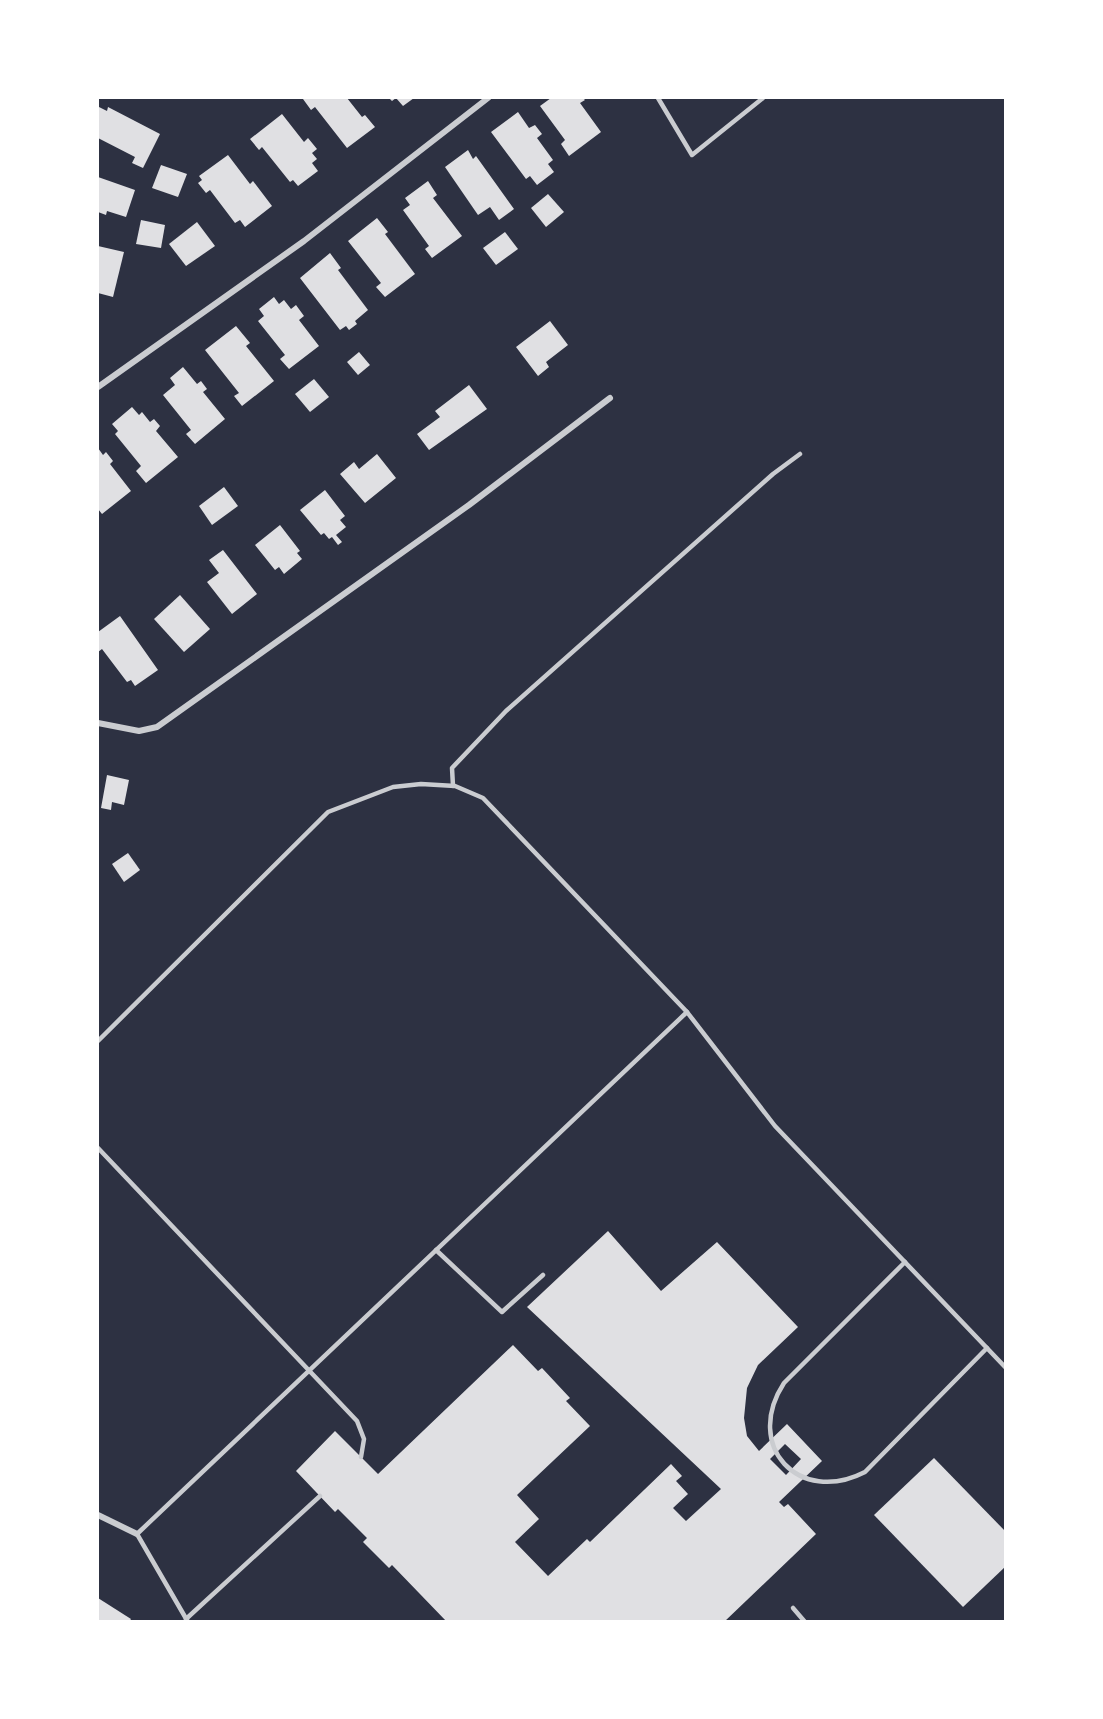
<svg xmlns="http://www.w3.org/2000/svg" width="1103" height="1719" viewBox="0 0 1103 1719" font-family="Poppins,sans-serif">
	<rect width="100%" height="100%" fill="#2d3142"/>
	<g fill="#e0e0e3" fill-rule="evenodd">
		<polygon points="305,98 347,98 362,117 365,115 375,127 347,148 315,107 311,110 303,99"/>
		<polygon points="389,98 414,98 403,106 396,98 392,101"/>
		<polygon points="551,98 583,98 585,100 580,103 601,132 569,156 561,144 565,140 540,106"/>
		<polygon points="99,107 107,111 108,107 160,134 143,168 132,163 135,157 98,138"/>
		<polygon points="518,112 529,128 535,125 542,134 537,138 553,160 548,164 554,172 537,185 530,176 526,179 491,132"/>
		<polygon points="282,114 304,142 308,138 317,149 312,153 317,159 312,163 318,171 298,186 293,180 290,182 262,147 259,150 250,139"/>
		<polygon points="468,150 473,159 476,156 514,209 499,220 490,207 478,215 445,167"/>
		<polygon points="228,155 250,184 253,181 272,206 245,227 240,220 235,223 210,190 206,193 198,183 202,180 199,176"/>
		<polygon points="161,165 187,174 178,197 152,188"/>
		<polygon points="98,177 135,190 126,217 107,211 106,215 98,212"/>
		<polygon points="428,181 437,195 433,198 462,236 432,258 425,249 429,246 403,210 410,205 405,198"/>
		<polygon points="548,194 564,212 546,227 531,208"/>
		<polygon points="377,218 388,232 385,234 415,274 385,297 376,287 381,283 348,241"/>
		<polygon points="141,220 165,225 161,248 136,244"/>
		<polygon points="197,222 215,246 186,266 169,244"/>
		<polygon points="505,232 518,249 496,265 483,248"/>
		<polygon points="98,246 124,252 113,297 98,293"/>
		<polygon points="330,253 341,268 338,270 368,310 355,321 357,324 349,330 346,326 340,330 300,278"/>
		<polygon points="274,297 279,304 284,300 291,309 296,305 304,316 299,320 319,346 289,369 280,359 285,355 258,321 264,316 259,309"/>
		<polygon points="550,321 568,345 546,362 549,367 538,376 516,347"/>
		<polygon points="236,326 250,343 246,346 274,381 242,406 234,396 239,393 205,350"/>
		<polygon points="359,352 370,365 358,375 347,362"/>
		<polygon points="183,367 197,384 201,381 207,389 203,392 225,419 195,444 186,434 191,430 163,395 175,385 170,378"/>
		<polygon points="314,379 329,397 310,412 295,394"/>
		<polygon points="469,385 487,409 429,450 417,434 440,417 435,411"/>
		<polygon points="132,407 139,415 142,412 150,422 154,419 160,426 156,431 178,457 146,483 136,471 141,466 115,434 118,431 112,424"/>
		<polygon points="98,448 103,455 106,452 113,461 110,464 131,491 102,514 98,509"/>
		<polygon points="377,454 396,478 365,503 340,474 354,462 359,469"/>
		<polygon points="224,487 238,506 212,525 199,506"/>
		<polygon points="325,490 345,516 340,520 346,527 336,535 342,542 338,545 332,537 329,539 324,533 321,535 300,510"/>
		<polygon points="280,525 300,551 297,553 302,559 284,574 279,567 275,570 255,545"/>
		<polygon points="223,550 257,594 232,614 207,582 219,573 209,560"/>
		<polygon points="180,595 210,629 184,652 154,619"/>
		<polygon points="120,616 158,670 135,686 131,680 127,682 102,649 98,652 98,632"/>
		<polygon points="107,775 129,780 124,805 112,802 111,810 101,808"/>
		<polygon points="128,853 140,870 124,882 112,864"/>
		<path d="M608 1231 661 1291 717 1242 798 1327 758 1365 747 1388 744 1418 747 1436 759 1451 787 1424 822 1461 779 1502 784 1507 788 1504 816 1534 724 1622H447L392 1565 389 1568 363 1542 367 1538 338 1509 335 1512 296 1471 335 1431 378 1474 513 1345 538 1371 542 1368 570 1398 566 1401 590 1426 517 1495 539 1519 515 1542 548 1576 587 1539 590 1542 671 1464 682 1476 676 1481 688 1494 673 1508 686 1521 721 1489 527 1307ZM785 1444 801 1459 786 1475 770 1459Z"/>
		<polygon points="934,1458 1006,1532 1006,1566 963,1607 874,1515"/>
		<polygon points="98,1598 131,1619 129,1622 98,1622"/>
	</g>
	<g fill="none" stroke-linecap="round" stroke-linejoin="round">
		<g stroke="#caccd0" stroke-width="4.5">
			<polyline points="658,98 692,155 763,98"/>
			<polyline points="453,786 452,768 506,711 773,474 800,454"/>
			<polyline points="98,1041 328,812 393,787 421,784 455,786 483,798 687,1012 775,1126 1006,1368"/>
			<polyline points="98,1148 357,1421 364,1439 361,1457"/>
			<polyline points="436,1250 502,1312 543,1275"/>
			<path d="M905 1262 784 1383C743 1446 799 1506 865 1472L987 1348"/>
			<polyline points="793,1608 805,1622"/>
			<polyline points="186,1619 320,1496"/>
			<polyline points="188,1622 137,1534 687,1012"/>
		</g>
		<g stroke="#caccd0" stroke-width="6">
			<polyline points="98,387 304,241 488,98"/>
			<polyline points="98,723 139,731 157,727 469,505 610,398"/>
			<polyline points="98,1515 137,1534"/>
		</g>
	</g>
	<rect width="1103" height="1719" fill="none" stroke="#ffffff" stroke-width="198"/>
</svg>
